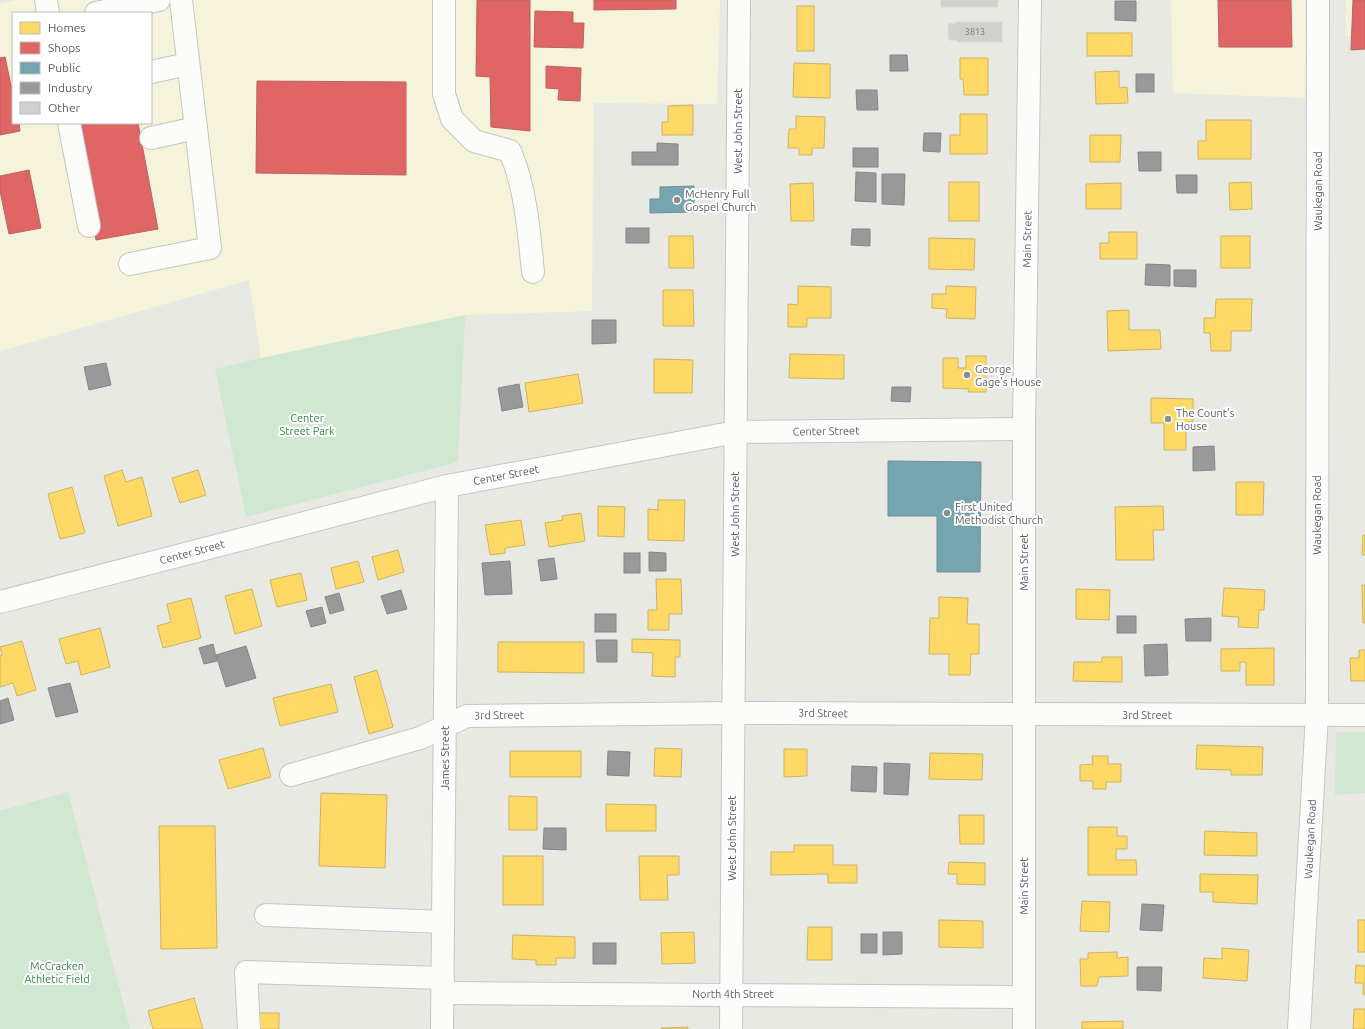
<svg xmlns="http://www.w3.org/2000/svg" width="1365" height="1029" viewBox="0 0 1365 1029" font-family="Ubuntu,sans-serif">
	<rect width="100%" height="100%" fill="#e9e9e3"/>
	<g fill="#f5f3da" fill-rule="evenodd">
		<path d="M15 0H720L717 104 594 103 592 311 465 315 261 358 249 280 0 351V4ZM13 13H151V123H13Z"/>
		<polygon points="1171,0 1305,0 1307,98 1173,93"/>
		<rect x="1346" y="0" width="19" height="36"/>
	</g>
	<g fill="#d0e7d2">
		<polygon points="465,315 458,462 246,517 215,369 261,358"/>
		<polygon points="1336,732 1365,732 1365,793 1335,795"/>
		<polygon points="68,792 130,1029 0,1029 0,811"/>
	</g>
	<g fill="#ffd966" stroke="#cdb364">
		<rect x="797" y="6" width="17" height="45"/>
		<rect x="1087" y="33" width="45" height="23"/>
		<polygon points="960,58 988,58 988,95 964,95 963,79 960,79"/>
		<polygon points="794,63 830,64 830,98 793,97"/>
		<polygon points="1119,71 1119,88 1127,87 1128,103 1096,104 1095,72"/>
		<polygon points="693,105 693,135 662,135 662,122 668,122 668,106"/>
		<polygon points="960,114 987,114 987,154 950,154 950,135 960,135"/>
		<polygon points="796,116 825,117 824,148 812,148 812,155 799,155 799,148 788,148 789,129 796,129"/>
		<polygon points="1206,120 1251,120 1251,159 1198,159 1198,141 1206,141"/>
		<polygon points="1090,135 1121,135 1120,162 1090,162"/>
		<rect x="949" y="182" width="30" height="39"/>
		<polygon points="1251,182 1252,209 1230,210 1229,183"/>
		<polygon points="813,183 814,221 791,221 790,184"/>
		<polygon points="1121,183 1121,209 1086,209 1086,184"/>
		<polygon points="1109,232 1137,232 1137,259 1100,259 1100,243 1109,243"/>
		<polygon points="669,236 693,236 694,268 669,268"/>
		<rect x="1221" y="236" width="29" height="32"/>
		<polygon points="929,238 975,239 974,270 929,269"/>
		<polygon points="798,286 831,287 831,318 807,318 807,327 788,327 788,304 798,305"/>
		<polygon points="946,286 976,287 975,319 946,318 947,309 932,308 932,294 946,294"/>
		<polygon points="663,290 693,290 694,326 663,326"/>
		<polygon points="1216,299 1252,299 1251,331 1231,331 1231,351 1211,351 1210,333 1204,333 1204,318 1215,318"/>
		<polygon points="1129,310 1129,330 1160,330 1161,349 1108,351 1107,311"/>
		<polygon points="790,354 844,355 844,379 789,378"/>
		<polygon points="966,356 986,356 986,392 968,392 969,389 943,388 943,358 958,358 958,368 966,368"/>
		<polygon points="654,359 693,360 692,393 654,393"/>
		<polygon points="578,374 583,403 529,412 525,383"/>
		<polygon points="1151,398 1193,399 1193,422 1186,422 1186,450 1164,450 1164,423 1151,423"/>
		<polygon points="122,470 126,482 142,477 152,516 118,526 104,476"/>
		<polygon points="198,470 206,495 180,503 172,478"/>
		<polygon points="1236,482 1264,482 1263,515 1236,515"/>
		<polygon points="72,487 85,533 60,539 48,494"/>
		<polygon points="658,500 685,500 684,541 648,540 648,509 658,510"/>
		<polygon points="598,506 625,507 624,537 598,536"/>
		<polygon points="1163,506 1164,530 1153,530 1154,560 1116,560 1115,507"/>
		<polygon points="581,513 585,541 549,547 545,523 563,520 562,516"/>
		<polygon points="521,520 525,545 505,548 505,553 490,555 485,525"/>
		<polygon points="1363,535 1365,535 1365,555 1362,555"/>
		<polygon points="398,550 404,572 378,580 372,557"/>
		<polygon points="358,561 364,582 336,589 331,568"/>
		<polygon points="301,573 307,600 277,607 270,580"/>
		<polygon points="656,579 681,579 682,614 669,614 669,630 648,630 648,610 657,610"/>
		<polygon points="1362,585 1365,585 1365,623 1363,623"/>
		<polygon points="1224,588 1265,590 1264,610 1259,610 1258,628 1238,627 1239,617 1222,616"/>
		<polygon points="252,589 262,626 235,634 225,596"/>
		<polygon points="1076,589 1110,590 1109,620 1076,619"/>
		<polygon points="939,597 968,598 967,624 979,624 979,654 971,654 970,675 949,675 949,654 929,654 930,618 939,618"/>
		<polygon points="191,598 201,638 163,648 157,626 171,622 167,604"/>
		<polygon points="100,628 110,667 81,675 78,661 66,664 59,639"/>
		<polygon points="632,639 680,640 680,657 675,657 675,677 652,676 653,653 632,652"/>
		<polygon points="22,641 36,690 17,696 13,683 0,687 0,656 2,655 0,647"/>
		<polygon points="498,642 584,642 584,673 498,672"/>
		<polygon points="1274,648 1274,685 1246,685 1246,662 1240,662 1240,671 1221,671 1221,649"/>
		<polygon points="1359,650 1365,650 1365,681 1351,681 1350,658 1359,658"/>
		<polygon points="1102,657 1122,657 1122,682 1073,681 1074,662 1102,662"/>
		<polygon points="377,670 393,727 369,734 354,677"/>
		<polygon points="331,684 338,712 280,726 273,698"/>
		<polygon points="1197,745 1263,747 1262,775 1231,775 1231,770 1196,769"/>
		<polygon points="263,748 271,777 228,789 219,760"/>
		<polygon points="655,748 682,749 681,777 654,776"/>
		<polygon points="784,749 807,749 807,776 784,777"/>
		<rect x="510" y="751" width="71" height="26"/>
		<polygon points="930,753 983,754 982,780 929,779"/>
		<polygon points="1092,756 1108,756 1108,764 1121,764 1121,782 1106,782 1106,789 1093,789 1093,781 1080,781 1080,765 1093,764"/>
		<polygon points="321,793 387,795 385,868 319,866"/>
		<polygon points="509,796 537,797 537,830 509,830"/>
		<polygon points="606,804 656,805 656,831 606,831"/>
		<polygon points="959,815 984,815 984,844 960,844"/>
		<polygon points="159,826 215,826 217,948 161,949"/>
		<polygon points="1088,827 1117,827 1117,836 1127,836 1127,849 1116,849 1116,860 1136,860 1137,875 1088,875"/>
		<polygon points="1205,831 1257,833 1257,856 1204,855"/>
		<polygon points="794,845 833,845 833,865 857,865 857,883 828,883 828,874 771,875 771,852 794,852"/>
		<rect x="503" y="856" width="40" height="49"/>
		<polygon points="639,856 679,856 679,875 667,875 668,900 640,900"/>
		<polygon points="949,862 985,863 985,885 957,884 957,874 948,874"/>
		<polygon points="1200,874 1258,875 1257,904 1213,902 1213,892 1200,892"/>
		<polygon points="1082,901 1110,902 1109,932 1080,931"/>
		<polygon points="939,920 983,921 983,948 939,947"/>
		<rect x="1358" y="920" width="7" height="32"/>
		<polygon points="808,927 832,927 832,960 807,960"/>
		<polygon points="694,932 695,963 662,964 661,933"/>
		<polygon points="513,935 575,937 575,958 556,958 556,965 536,965 536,960 512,959"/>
		<polygon points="1222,948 1249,950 1247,981 1203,978 1204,958 1222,959"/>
		<polygon points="1117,952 1117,958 1128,957 1128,976 1099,977 1097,986 1081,986 1080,959 1088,959 1088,953"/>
		<polygon points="1356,965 1365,966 1365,995 1363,994 1363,983 1355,983"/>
		<polygon points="194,998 203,1029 153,1029 148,1011"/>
		<polygon points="1354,1009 1365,1009 1365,1029 1353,1029"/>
		<rect x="259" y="1013" width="20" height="16"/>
		<polygon points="1123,1021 1123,1029 1082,1029 1082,1022"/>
		<polygon points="688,1027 688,1029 661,1029 661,1028"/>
	</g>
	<g fill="#e06666" stroke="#b86364">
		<polygon points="477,0 530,0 530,131 491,127 490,77 476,76"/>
		<polygon points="594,0 676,0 676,9 594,10"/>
		<polygon points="1218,0 1291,0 1292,47 1219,47"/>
		<polygon points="1353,0 1365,0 1365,49 1351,50"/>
		<polygon points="535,11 573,12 573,23 584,23 583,48 534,47"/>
		<polygon points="5,57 13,95 13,123 19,123 20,131 0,135 0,58"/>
		<polygon points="546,66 581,68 580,101 558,100 559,89 546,88"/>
		<polygon points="257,81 406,82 406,175 256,173"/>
		<polygon points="74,123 138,123 158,229 96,240"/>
		<polygon points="29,170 41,228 9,234 0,191 0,176"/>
	</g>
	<g fill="#76a5af" stroke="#6d8f98">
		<polygon points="694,186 694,212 650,213 650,199 660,199 660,187"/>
		<polygon points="888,461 981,462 980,572 937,572 937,516 888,516"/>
	</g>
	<g fill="#999" stroke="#868688">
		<polygon points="1115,1 1136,1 1136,21 1115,20"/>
		<polygon points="890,55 907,55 908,71 890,71"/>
		<rect x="1136" y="74" width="18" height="18"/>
		<polygon points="856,90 877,90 878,110 857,110"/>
		<polygon points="924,133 941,133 940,152 923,151"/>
		<polygon points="657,143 678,144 678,165 632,165 632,152 657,152"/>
		<rect x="853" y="148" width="25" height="19"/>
		<polygon points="1138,152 1161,152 1161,171 1139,171"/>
		<polygon points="856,172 876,173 876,202 855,201"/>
		<polygon points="882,174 905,174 904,205 882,204"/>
		<polygon points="1176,175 1197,175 1197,193 1177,193"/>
		<rect x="626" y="228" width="23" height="15"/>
		<polygon points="852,229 870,229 870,246 851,245"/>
		<polygon points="1146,264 1170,265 1170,286 1145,285"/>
		<polygon points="1174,270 1196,270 1196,287 1174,286"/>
		<polygon points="592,320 616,320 616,343 592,344"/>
		<polygon points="106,363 111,385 89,390 84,367"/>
		<polygon points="519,384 523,407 502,411 498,388"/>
		<polygon points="892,387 911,387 910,402 891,401"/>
		<polygon points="1214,446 1215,470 1193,471 1193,447"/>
		<polygon points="649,552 666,553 666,571 649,571"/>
		<rect x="624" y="553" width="16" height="20"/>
		<polygon points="554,558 557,579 541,581 538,560"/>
		<polygon points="510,561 512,594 485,595 482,563"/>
		<polygon points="401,590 407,609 387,614 381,596"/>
		<polygon points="339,593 344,610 330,614 325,597"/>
		<polygon points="322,607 326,623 311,627 306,611"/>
		<rect x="595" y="614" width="21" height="18"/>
		<rect x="1117" y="616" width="19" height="17"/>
		<polygon points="1211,618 1211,641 1186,641 1185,619"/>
		<polygon points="596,640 617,640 617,662 597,662"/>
		<polygon points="213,644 217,661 204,664 199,648"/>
		<polygon points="1167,644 1168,675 1145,676 1144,645"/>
		<polygon points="246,646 256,678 226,687 216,655"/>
		<polygon points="70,683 78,712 56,717 48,688"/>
		<polygon points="8,698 14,720 0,724 0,701"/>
		<polygon points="608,751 630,752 629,776 607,775"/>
		<polygon points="884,763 910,764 908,795 884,794"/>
		<polygon points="852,766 877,767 876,792 851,791"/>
		<polygon points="544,828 566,828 566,850 543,849"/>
		<polygon points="1142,904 1164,905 1162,931 1140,930"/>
		<polygon points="883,932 902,932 902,954 883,955"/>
		<rect x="861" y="934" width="16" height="19"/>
		<rect x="593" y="943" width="23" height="21"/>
		<polygon points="1137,967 1162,967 1161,991 1137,990"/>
	</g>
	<g fill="#d1d0cd" stroke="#d8d8d2">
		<polygon points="941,0 998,0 997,7 941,7"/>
		<polygon points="956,22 1002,22 1002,42 957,42 957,40 949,40 948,24 956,23"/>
	</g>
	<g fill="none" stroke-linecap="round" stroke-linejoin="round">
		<g stroke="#c5c5c5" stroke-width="24">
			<g id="minor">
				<polyline points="46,0 48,13"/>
				<path d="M444 0V94L452 119 474 141 510 151C526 189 529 232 533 272"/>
				<polyline points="96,13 159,0"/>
				<polyline points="151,72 188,64"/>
				<polyline points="69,123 89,226"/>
				<polyline points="151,138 196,128"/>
				<polyline points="130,264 210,248 181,0"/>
				<polyline points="0,602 447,486 736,432 1024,429"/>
				<polyline points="291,775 420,738 467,716 733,713 1365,715"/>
				<polyline points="266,915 443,922"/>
				<polyline points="443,993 1023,997"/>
				<polyline points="249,1029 246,972 443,978"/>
				<polyline points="442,1029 447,486"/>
				<polyline points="731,1029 739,0"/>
				<polyline points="1024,1029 1024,429 1030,0"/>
				<polyline points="1299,1029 1317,715 1318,0"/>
			</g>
		</g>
		<use href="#minor" stroke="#fcfcfb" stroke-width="22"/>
	</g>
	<g fill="#8b8d8e" stroke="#fff" stroke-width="1.5">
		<circle cx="677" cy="200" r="4"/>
		<circle cx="967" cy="375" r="4"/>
		<circle cx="1168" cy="419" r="4"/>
		<circle cx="947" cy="513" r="4"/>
	</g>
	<g text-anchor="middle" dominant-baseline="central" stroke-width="4" stroke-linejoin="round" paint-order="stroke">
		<g font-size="9" fill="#787a7d">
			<text x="975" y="32">3813</text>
		</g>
		<g font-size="11" fill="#595b61" stroke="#fff">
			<text transform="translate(738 131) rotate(-90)">West John Street</text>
			<text transform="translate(1318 191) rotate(-90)">Waukegan Road</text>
			<text transform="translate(1027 239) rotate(-89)">Main Street</text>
			<text transform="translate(826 431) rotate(-1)">Center Street</text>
			<text transform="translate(506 475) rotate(-11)">Center Street</text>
			<text transform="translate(735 514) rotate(-90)">West John Street</text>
			<text transform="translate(1317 515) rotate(-90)">Waukegan Road</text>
			<text transform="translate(192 552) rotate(-15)">Center Street</text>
			<text transform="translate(1024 562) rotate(-90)">Main Street</text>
			<text transform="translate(823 713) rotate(1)">3rd Street</text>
			<text transform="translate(499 715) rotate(-1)">3rd Street</text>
			<text x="1147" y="715">3rd Street</text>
			<text transform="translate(445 758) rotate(-90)">James Street</text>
			<text transform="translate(732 838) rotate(-90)">West John Street</text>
			<text transform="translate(1310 839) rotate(-87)">Waukegan Road</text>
			<text transform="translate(1024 886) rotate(-90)">Main Street</text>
			<text x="733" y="994">North 4th Street</text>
		</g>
		<g font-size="11" fill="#595b61" stroke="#fff" text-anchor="start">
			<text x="685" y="194">McHenry Full<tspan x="685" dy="13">Gospel Church</tspan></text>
			<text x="975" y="369">George<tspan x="975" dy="13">Gage's House</tspan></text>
			<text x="1176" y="413">The Count's<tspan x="1176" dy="13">House</tspan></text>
			<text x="955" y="507">First United<tspan x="955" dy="13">Methodist Church</tspan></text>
		</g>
		<g font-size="11" fill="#348547" stroke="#fff">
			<text x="307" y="418">Center<tspan x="307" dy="13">Street Park</tspan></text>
			<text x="57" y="966">McCracken<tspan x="57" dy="13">Athletic Field</tspan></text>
		</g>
	</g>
	<rect x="12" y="12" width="140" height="112" fill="#ffffff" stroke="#bdbdc0"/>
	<rect x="20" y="22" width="20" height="12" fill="#ffd966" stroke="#bdbdc0"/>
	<text x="48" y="32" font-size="12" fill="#595b61">Homes</text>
	<rect x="20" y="42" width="20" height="12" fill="#e06666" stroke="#bdbdc0"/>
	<text x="48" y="52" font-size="12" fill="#595b61">Shops</text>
	<rect x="20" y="62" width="20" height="12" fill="#76a5af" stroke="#bdbdc0"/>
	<text x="48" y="72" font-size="12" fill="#595b61">Public</text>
	<rect x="20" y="82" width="20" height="12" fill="#999999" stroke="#bdbdc0"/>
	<text x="48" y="92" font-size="12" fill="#595b61">Industry</text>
	<rect x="20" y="102" width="20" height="12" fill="#d1d0cd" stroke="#bdbdc0"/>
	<text x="48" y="112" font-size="12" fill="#595b61">Other</text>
</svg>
